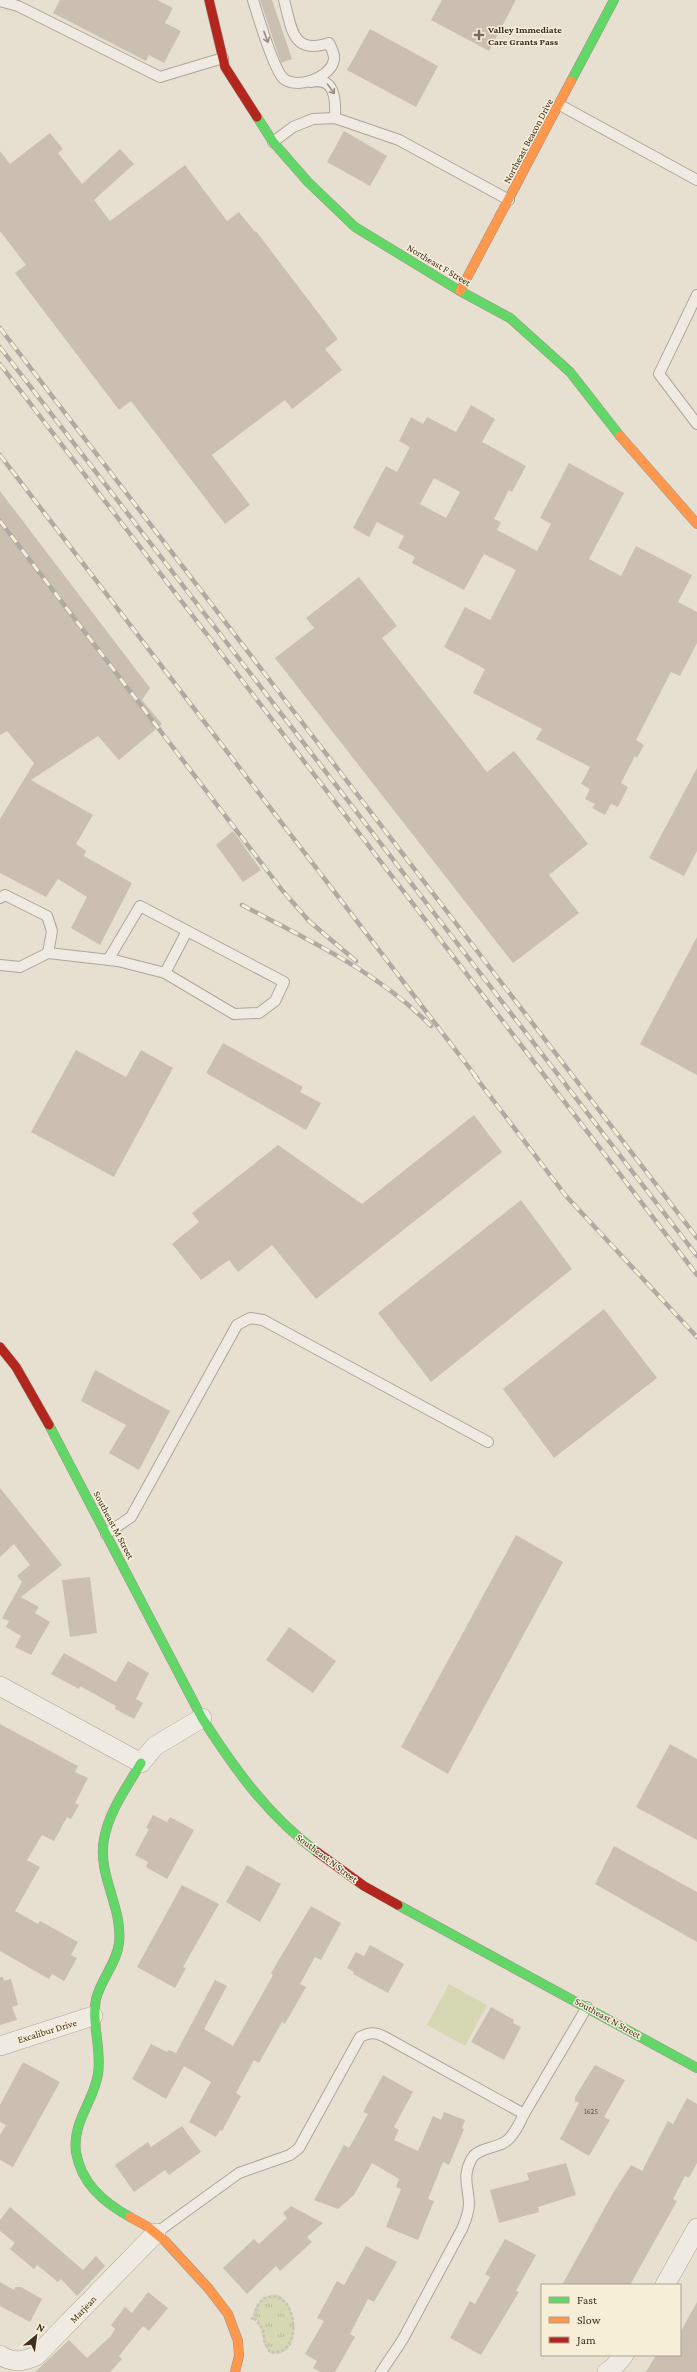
<svg xmlns="http://www.w3.org/2000/svg" width="697" height="2372" viewBox="0 0 697 2372" font-family="'Crimson Pro',serif">
	<defs>
		<pattern id="park-tufts" width="24" height="20" patternUnits="userSpaceOnUse"><rect width="24" height="20" fill="#d6d7b3"/><path d="M3 7l-1-3M5 7V3M7 7l1-3M15 17l-1-3M17 17v-4M19 17l1-3" fill="none" stroke="#b9b99a"/></pattern>
	</defs>
	<rect width="100%" height="100%" fill="#e7e0d1"/>
	<path fill="url(#park-tufts)" d="M275 2294C301 2302 303 2362 269 2353L264 2345 262 2334 253 2312C258 2301 263 2296 275 2294Z"/>
	<polygon fill="#d6d7b3" points="449,1984 487,2005 465,2046 427,2025"/>
	<g fill="#cbbfb2" fill-rule="evenodd">
		<polygon points="60,0 157,0 173,8 165,23 181,31 164,63 149,55 146,61 53,13"/>
		<polygon points="260,0 272,0 292,59 281,63"/>
		<polygon points="442,0 516,0 489,51 431,20"/>
		<polygon points="370,29 438,66 416,107 347,70"/>
		<polygon points="344,131 387,156 370,186 327,162"/>
		<polygon points="50,133 63,149 58,153 82,184 120,149 134,164 94,200 110,221 185,165 227,221 239,212 255,232 256,231 338,339 325,349 342,370 292,409 285,400 212,455 250,505 225,524 131,401 119,410 15,273 26,265 0,231 0,151 10,164"/>
		<path d="M471 405 495 419 482 442 526 466 512 492 509 490 494 519 501 522 497 530 537 551 551 524 540 518 569 463 624 493 589 559 621 576 636 546 692 575 678 602 697 612V643L680 676 671 672 636 740 644 745 637 758 635 756 621 783 628 787 618 807 611 804 605 815 592 808 595 804 585 799 590 789 581 784 590 767 536 739 542 729 473 693 485 669 444 647 465 607 490 620 516 570 484 554 464 590 412 563 415 557 398 548 404 536 377 522 369 537 353 528 386 466 397 472 410 447 399 441 411 417 423 424 427 417 456 432ZM434 478 460 492 446 518 420 504Z"/>
		<polygon points="0,491 150,688 142,700 162,724 119,760 98,736 31,780 93,815 76,844 86,851 84,856 132,883 100,945 71,928 87,897 58,879 46,897 0,873 0,819 34,763 7,731 0,735"/>
		<polygon points="359,577 397,626 382,638 487,772 514,751 588,844 549,875 579,913 513,963 275,658 314,628 306,618"/>
		<polygon points="697,768 697,851 684,876 649,858"/>
		<polygon points="233,831 261,870 243,882 216,845"/>
		<polygon points="697,937 697,1075 640,1044"/>
		<polygon points="223,1043 303,1087 300,1092 321,1103 306,1130 206,1073"/>
		<polygon points="76,1050 126,1077 141,1050 173,1068 114,1177 31,1132"/>
		<polygon points="474,1115 502,1152 316,1299 272,1245 238,1272 229,1260 201,1280 172,1244 199,1222 192,1213 278,1145 362,1204"/>
		<polygon points="521,1200 572,1269 431,1382 378,1313"/>
		<polygon points="604,1309 657,1378 554,1458 503,1389"/>
		<polygon points="95,1370 170,1411 139,1470 109,1453 126,1425 81,1401"/>
		<polygon points="0,1488 62,1565 21,1597 39,1607 35,1613 50,1622 31,1655 15,1647 21,1636 6,1627 9,1621 2,1618 22,1582 17,1576 30,1565 14,1544 0,1557"/>
		<polygon points="516,1535 563,1562 448,1774 401,1747"/>
		<polygon points="90,1577 97,1633 70,1637 62,1580"/>
		<polygon points="289,1627 336,1661 313,1693 266,1660"/>
		<polygon points="64,1653 116,1682 128,1661 149,1673 136,1699 143,1703 134,1719 115,1709 116,1706 80,1686 79,1689 51,1674"/>
		<polygon points="0,1724 78,1766 75,1772 88,1778 75,1803 79,1805 71,1819 67,1817 54,1841 42,1835 27,1860 40,1867 15,1911 38,1924 40,1921 78,1942 71,1955 77,1958 64,1981 52,1974 49,1979 0,1951"/>
		<polygon points="670,1744 697,1759 697,1840 636,1807"/>
		<polygon points="153,1815 167,1822 170,1817 194,1830 167,1879 146,1867 148,1862 135,1855 149,1829 146,1828"/>
		<polygon points="614,1846 697,1892 697,1942 595,1884"/>
		<polygon points="247,1865 281,1884 260,1922 226,1902"/>
		<polygon points="182,1885 219,1904 183,1967 186,1968 175,1988 137,1967"/>
		<polygon points="311,1906 341,1923 321,1960 315,1957 300,1984 306,1987 285,2024 282,2022 259,2063 254,2060 236,2093 241,2096 222,2131 220,2130 216,2137 189,2122 211,2082 184,2066 166,2099 132,2079 151,2044 167,2052 169,2050 176,2053 215,1980 227,1986 204,2029 233,2046 273,1975 271,1973"/>
		<polygon points="370,1945 404,1964 388,1993 353,1974 354,1972 347,1968 356,1952 364,1956"/>
		<polygon points="0,1977 3,1977 4,1981 11,1979 18,2005 12,2007 17,2020 0,2025"/>
		<polygon points="491,2007 514,2020 513,2023 521,2027 504,2060 471,2042"/>
		<polygon points="23,2062 60,2082 13,2167 0,2160 0,2135 6,2125 0,2122 0,2105"/>
		<polygon points="595,2065 625,2080 604,2117 610,2120 589,2156 560,2139 579,2103 575,2101 575,2097"/>
		<polygon points="383,2075 413,2092 394,2127 399,2130 394,2140 418,2151 433,2116 441,2120 444,2112 465,2120 462,2128 464,2129 449,2165 443,2162 428,2199 434,2201 418,2240 386,2227 401,2189 396,2187 399,2179 372,2163 354,2195 338,2209 314,2200 344,2145 349,2148 368,2114 363,2112"/>
		<polygon points="687,2098 697,2104 697,2163 689,2178 685,2176 673,2199 677,2201 630,2285 562,2285 613,2193 631,2165 642,2171 668,2121 673,2124"/>
		<polygon points="182,2126 201,2152 169,2175 165,2170 134,2192 115,2165 148,2142 151,2147"/>
		<polygon points="566,2163 576,2195 538,2207 539,2212 499,2223 490,2190 529,2180 527,2173"/>
		<polygon points="291,2206 323,2223 307,2237 312,2242 280,2271 276,2266 247,2294 223,2268 254,2239 259,2244 287,2218 283,2213"/>
		<polygon points="10,2207 83,2270 96,2256 105,2266 77,2296 61,2279 58,2282 37,2265 34,2269 10,2249 15,2243 0,2231 0,2220"/>
		<polygon points="505,2239 536,2255 516,2291 519,2292 481,2355 450,2338 470,2301 475,2304 490,2277 485,2274"/>
		<polygon points="366,2246 397,2262 374,2302 368,2299 350,2334 355,2337 335,2372 321,2372 313,2368 317,2361 305,2354 324,2321 317,2318 337,2281 344,2285"/>
		<polygon points="0,2282 14,2290 15,2287 21,2287 42,2299 30,2322 0,2306"/>
		<polygon points="148,2292 168,2308 149,2331 143,2326 119,2356 122,2359 110,2372 35,2372 69,2340 87,2358 111,2336 115,2329 111,2325 125,2307 132,2313"/>
		<polygon points="697,2302 697,2372 646,2372 656,2355 680,2355 680,2333"/>
	</g>
	<g fill="none" stroke-linecap="round" stroke-linejoin="round">
		<g stroke="#ada599" stroke-width="12">
			<g id="lane">
				<path d="M253 0C258 16 273 68 283 78 296 90 328 78 333 63 336 57 332 49 329 43 292 55 292 29 284 0"/>
				<polyline points="0,1 18,6 160,77 223,58"/>
				<path d="M311 82C335 76 336 100 335 118"/>
				<polyline points="560,105 697,180"/>
				<polyline points="273,142 293,127 313,119 335,118 399,140 509,200"/>
				<polyline points="697,295 659,374 697,424"/>
				<polyline points="0,898 5,895 47,916 52,931 48,953"/>
				<polyline points="0,965 20,967 48,953 118,961 165,973 234,1014 259,1013 275,1001 284,982 140,906 108,960"/>
				<polyline points="165,973 187,931"/>
				<polyline points="106,1534 131,1517 237,1325 250,1318 263,1320 488,1442"/>
				<polyline points="524,2114 587,2007"/>
				<path d="M156 2233 239 2173 290 2155 299 2148 360 2037C370 2032 375 2032 385 2037L524 2114C519 2124 514 2136 505 2142 496 2148 478 2148 472 2158 462 2176 468 2185 469 2203 469 2212 466 2220 462 2229L403 2339 381 2372"/>
			</g>
		</g>
		<g stroke="#ada599" stroke-width="20">
			<g id="street">
				<polyline points="0,1686 141,1763 155,1746 202,1718"/>
				<polyline points="0,2046 93,2016"/>
				<polyline points="665,2285 697,2228"/>
				<path d="M0 2355C13 2363 22 2362 36 2356L156 2233"/>
				<polyline points="607,2372 613,2368 624,2355"/>
			</g>
		</g>
		<g stroke="#9c958a" stroke-width="10">
			<g id="fast">
				<polyline points="571,81 614,0"/>
				<polyline points="257,117 273,142 308,182 355,227 460,291 510,318 570,372 620,436"/>
				<path d="M49 1425 202 1718C234 1768 268 1816 317 1852"/>
				<polyline points="398,1905 697,2068"/>
				<path d="M130 2217C103 2202 81 2183 76 2152 72 2122 94 2101 98 2074 102 2048 91 2023 96 1999 101 1979 117 1963 119 1943 123 1907 97 1875 104 1839 109 1811 127 1787 141 1763"/>
			</g>
		</g>
		<g stroke="#9c958a" stroke-width="10">
			<g id="slow">
				<polyline points="460,291 571,81"/>
				<polyline points="620,436 697,524"/>
				<polyline points="130,2217 148,2227 165,2241 209,2289 228,2314 238,2341 239,2356 235,2372"/>
			</g>
		</g>
		<g stroke="#9c958a" stroke-width="10">
			<g id="jam">
				<polyline points="209,0 225,67 257,117"/>
				<polyline points="0,1347 16,1367 49,1425"/>
				<polyline points="317,1852 364,1886 398,1905"/>
			</g>
		</g>
		<g stroke="#c8c2b9" stroke-width="2.5" stroke-dasharray="3 2" stroke-linecap="butt">
			<path d="M251 2319 254 2318C256 2309 259 2298 269 2297 299 2291 303 2358 270 2352L265 2343 263 2329 254 2318"/>
			<polyline points="680,2338 697,2348"/>
		</g>
		<use href="#lane" stroke="#efebe3" stroke-width="10"/>
		<use href="#street" stroke="#efebe3" stroke-width="19"/>
		<use href="#fast" stroke="#63d668" stroke-width="9"/>
		<use href="#slow" stroke="#ff974d" stroke-width="9"/>
		<use href="#jam" stroke="#b3261e" stroke-width="9"/>
		<g stroke="#afaaa2" stroke-width="4.5">
			<g id="rail">
				<polyline points="0,328 697,1238"/>
				<polyline points="0,347 697,1256"/>
				<polyline points="0,364 697,1275"/>
				<polyline points="0,455 477,1078"/>
				<polyline points="0,521 282,890 309,921 356,961"/>
				<path d="M242 905C308 940 377 971 431 1026"/>
				<polyline points="474,1075 566,1196 697,1337"/>
			</g>
		</g>
		<use href="#rail" stroke="#f7eed8" stroke-width="3" stroke-dasharray="9" stroke-linecap="butt"/>
	</g>
	<defs><path id="oneway-shaft" d="M-6 0H5M1.5-3L5.5 0L1.5 3" fill="none" stroke-width="1.6" stroke-linecap="round" stroke-linejoin="round"/></defs>
	<g stroke="#968c82">
		<use href="#oneway-shaft" transform="translate(266 37) rotate(70)"/>
		<use href="#oneway-shaft" transform="translate(331 89) rotate(54)"/>
	</g>
	<path fill="#786c5e" stroke="#f7eed8" stroke-width="1.5" d="M477 29h4v4h4v4h-4v4h-4v-4h-4v-4h4z"/>
	<g text-anchor="middle" dominant-baseline="central" stroke-width="3" stroke-linejoin="round" paint-order="stroke">
		<g font-size="8" fill="#605244">
			<text x="591" y="2111">1625</text>
		</g>
		<g font-size="10" font-weight="bold" fill="#3d2e20" stroke="#f7eed8" text-anchor="start">
			<text x="488" y="29">Valley Immediate<tspan x="488" dy="12">Care Grants Pass</tspan></text>
		</g>
		<g font-size="10" fill="#3d2e20" stroke="#f7eed8">
			<text transform="translate(528 141) rotate(-62)">Northeast Beacon Drive</text>
			<text transform="translate(439 265) rotate(31)">Northeast F Street</text>
			<text transform="translate(114 1525) rotate(62)">Southeast M Street</text>
			<text transform="translate(327 1858) rotate(37)">Southeast N Street</text>
			<text transform="translate(608 2018) rotate(29)">Southeast N Street</text>
			<text transform="translate(47 2031) rotate(-17)">Excalibur Drive</text>
			<text transform="translate(83 2309) rotate(-46)">Marjean</text>
		</g>
	</g>
	<rect x="541" y="2284" width="140" height="72" fill="#f7eed8" stroke="#ada18e"/>
	<rect x="549" y="2297" width="20" height="6" fill="#63d668" stroke="#ada18e"/>
	<text x="577" y="2304" font-size="12" fill="#3d2e20">Fast</text>
	<rect x="549" y="2317" width="20" height="6" fill="#ff974d" stroke="#ada18e"/>
	<text x="577" y="2324" font-size="12" fill="#3d2e20">Slow</text>
	<rect x="549" y="2337" width="20" height="6" fill="#b3261e" stroke="#ada18e"/>
	<text x="577" y="2344" font-size="12" fill="#3d2e20">Jam</text>
	<g transform="translate(36 2336) rotate(29)" stroke="#f7eed8" stroke-width="3" paint-order="stroke">
	<path d="M0-3L7 15L0 10L-7 15Z" fill="#3d2e20"/>
	<text y="-6" font-size="11" font-weight="bold" text-anchor="middle" fill="#3d2e20">N</text>
	</g>
</svg>
